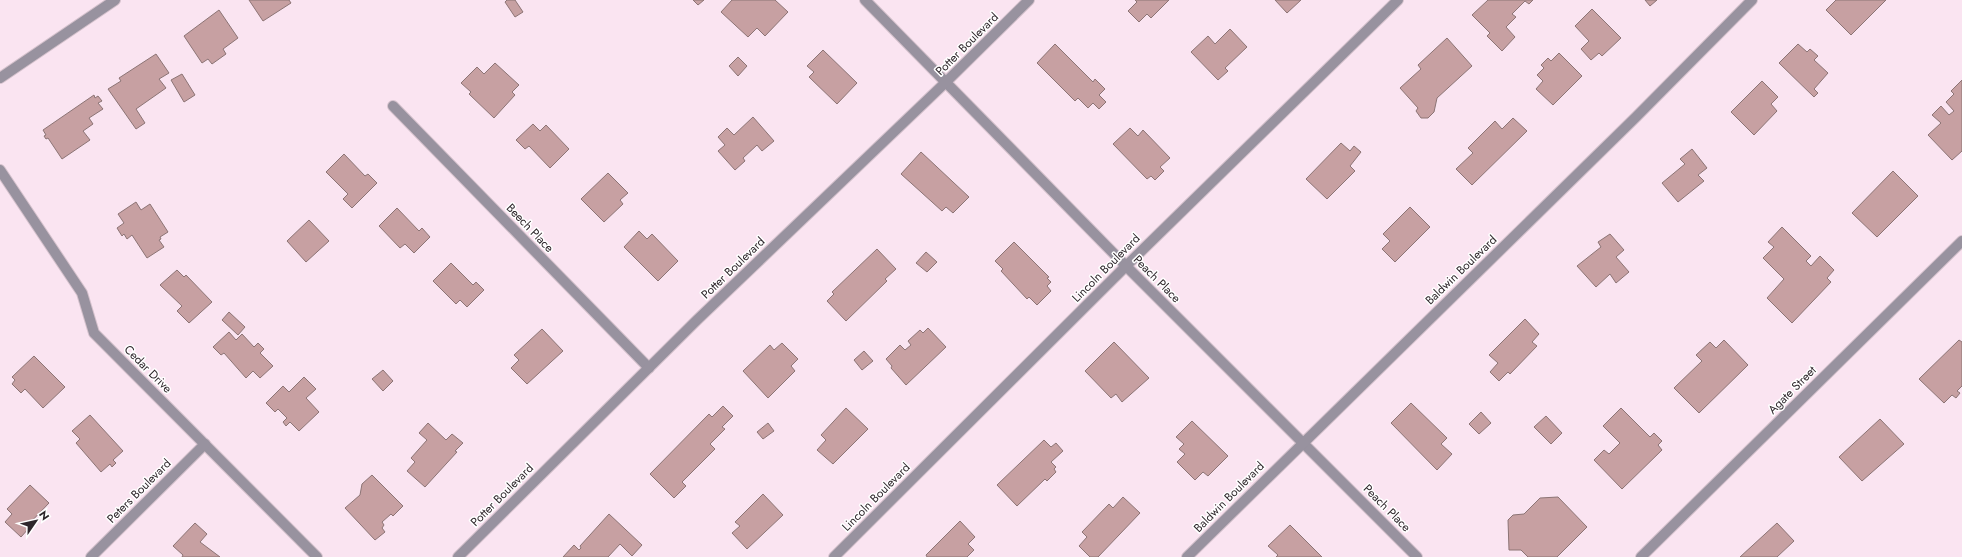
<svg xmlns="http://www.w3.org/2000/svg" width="1962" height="557" viewBox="0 0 1962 557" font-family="Jost,sans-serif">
	<rect width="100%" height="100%" fill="#fae4f1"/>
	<g fill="#c7a0a2" stroke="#8c7475">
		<polygon points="249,0 289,0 291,3 263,21"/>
		<polygon points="507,0 515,0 523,12 515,17 505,2"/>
		<polygon points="693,0 704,0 698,5"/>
		<polygon points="732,0 775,0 788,12 765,36 757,28 748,37 721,12"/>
		<polygon points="1135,0 1169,0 1151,18 1147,14 1139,22 1128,11 1137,2"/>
		<polygon points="1275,0 1301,0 1287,13"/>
		<polygon points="1488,0 1533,0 1529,4 1525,1 1512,14 1516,17 1506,27 1515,37 1502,51 1487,36 1490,33 1472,15"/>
		<polygon points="1645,0 1657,0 1650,6"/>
		<polygon points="1836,0 1886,0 1851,35 1826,10"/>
		<polygon points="1592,9 1621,38 1602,56 1599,53 1591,60 1581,49 1589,41 1575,26"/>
		<polygon points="219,10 238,38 223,49 226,54 212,64 208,59 202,63 184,36"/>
		<polygon points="1230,29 1247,47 1225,68 1228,71 1218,80 1191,52 1208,36 1215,44"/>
		<polygon points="1447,38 1472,66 1437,98 1434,112 1428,118 1421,118 1416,111 1418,108 1400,88 1421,69 1418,65"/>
		<polygon points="1055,44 1093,82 1095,79 1105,89 1099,95 1106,102 1099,109 1093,103 1088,108 1078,98 1075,101 1037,63"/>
		<polygon points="1798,44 1807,52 1810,49 1818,56 1814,60 1828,73 1814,89 1818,93 1814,97 1779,63"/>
		<polygon points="823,50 857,83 837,104 809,77 814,72 807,66"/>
		<polygon points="1559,53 1582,76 1553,105 1536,89 1543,81 1537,75 1544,68 1541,65 1548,58 1551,61"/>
		<polygon points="156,54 169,73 159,79 166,88 136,109 145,123 136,129 108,89 121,81 119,78"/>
		<polygon points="738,57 747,66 738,76 729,66"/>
		<polygon points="495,63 519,85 512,92 515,95 494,118 469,94 471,92 461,83 477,67 484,74"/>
		<polygon points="182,74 195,95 184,102 171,80"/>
		<polygon points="1962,80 1962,151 1952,160 1928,135 1941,123 1932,115 1941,106 1949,115 1954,111 1946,102 1954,94 1951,91"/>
		<polygon points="1762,81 1778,97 1771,104 1777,111 1754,135 1731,112"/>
		<polygon points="94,95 95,98 98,96 102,101 98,103 103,109 89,118 93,124 83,131 90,140 62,159 48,138 46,139 44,136 46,135 43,130"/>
		<polygon points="753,117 774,141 762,151 757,145 743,158 745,161 735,170 718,151 725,145 718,137 727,128 734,135"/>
		<polygon points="1513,118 1527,131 1472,185 1456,169 1473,153 1468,148 1495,121 1502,129"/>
		<polygon points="533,124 540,131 546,125 569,149 550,168 529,146 525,149 516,140"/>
		<polygon points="1130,128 1138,136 1143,130 1170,158 1160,167 1164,171 1155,180 1151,176 1147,179 1113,144"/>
		<polygon points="1341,143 1350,151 1354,146 1361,152 1350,166 1355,171 1327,199 1306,179"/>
		<polygon points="1692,149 1707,168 1698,175 1704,181 1678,202 1662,183 1685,164 1680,159"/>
		<polygon points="921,152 969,197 953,213 946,207 942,211 901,174"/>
		<polygon points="344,154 365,176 368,174 377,183 352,208 343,199 348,194 326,172"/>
		<polygon points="1893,171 1918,196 1877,237 1852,213"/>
		<polygon points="608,173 628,193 620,200 623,204 604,222 581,199"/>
		<polygon points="136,202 141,210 150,204 168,232 160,237 161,239 159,240 164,247 147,258 132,235 127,239 124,234 122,236 117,228 124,223 118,214"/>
		<polygon points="1410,207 1430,227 1395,262 1382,249 1390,241 1383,234"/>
		<polygon points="397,208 419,231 422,228 430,237 414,253 405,244 400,248 379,226"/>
		<polygon points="309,220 329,241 306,262 287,241"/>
		<polygon points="1782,227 1811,256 1806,261 1811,266 1820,256 1834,270 1827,278 1831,282 1792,323 1767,298 1784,279 1763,258 1774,247 1768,242"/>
		<polygon points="639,231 647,239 652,234 678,261 658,281 624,247"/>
		<polygon points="1610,234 1624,250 1616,257 1629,272 1616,283 1610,274 1596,287 1577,266 1601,247 1598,242"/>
		<polygon points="1014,242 1049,277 1047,278 1051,282 1047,286 1051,291 1037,305 1029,297 1027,299 1001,271 1003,269 995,261"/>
		<polygon points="877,249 896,269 885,279 887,281 846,321 827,301 834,294 832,292"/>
		<polygon points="926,252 937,262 927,272 916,263"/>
		<polygon points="451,263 473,285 476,282 484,290 467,307 460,300 456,304 433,281"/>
		<polygon points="177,270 184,277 186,275 212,302 189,323 177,311 182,306 160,285"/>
		<polygon points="229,312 245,327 238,335 222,320"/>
		<polygon points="1525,319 1539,334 1532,342 1537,346 1510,374 1508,372 1499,381 1490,372 1498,363 1489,355"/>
		<polygon points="928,328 946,347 906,385 891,368 892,366 886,359 900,345 905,350 911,345 908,341 920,330 923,333"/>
		<polygon points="542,329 563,351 527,384 511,368 519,360 514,355"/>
		<polygon points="229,332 236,340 242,334 254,347 258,343 264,349 260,353 273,366 260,378 253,371 246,378 224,353 221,355 213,347"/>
		<polygon points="1724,340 1748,365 1699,413 1674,388 1702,361 1696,355 1710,342 1716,348"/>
		<polygon points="1959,340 1962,342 1962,386 1957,391 1960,393 1956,398 1952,395 1944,403 1919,379"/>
		<polygon points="1114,342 1149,378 1122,402 1116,394 1111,398 1085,371"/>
		<polygon points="782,343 798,359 791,366 795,371 768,398 743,371 770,345 774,350"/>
		<polygon points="864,351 873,361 862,370 854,360"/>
		<polygon points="34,356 65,387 43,408 25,389 21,393 12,384 15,380 12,377"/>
		<polygon points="383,370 393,381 383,391 372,379"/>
		<polygon points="304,377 316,389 306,398 319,412 299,431 290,422 286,426 283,422 287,418 278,409 275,412 266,403 283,386 289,392"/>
		<polygon points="1411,403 1447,438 1441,444 1452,454 1437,470 1391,423"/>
		<polygon points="723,406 733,416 722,427 725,429 710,444 715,449 682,482 686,486 674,498 650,474 709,414 712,417"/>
		<polygon points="846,408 868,429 833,464 817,450 826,440 821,435"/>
		<polygon points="1621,408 1650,437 1654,433 1662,441 1658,445 1662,450 1622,489 1594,460 1604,450 1609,454 1620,443 1603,426"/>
		<polygon points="1481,412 1491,423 1479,434 1469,424"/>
		<polygon points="90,415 123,451 113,460 116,463 112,467 110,464 101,472 76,443 80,439 72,431"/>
		<polygon points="1546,416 1562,433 1551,444 1534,427"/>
		<polygon points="1880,419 1904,444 1862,481 1839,457"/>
		<polygon points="1192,421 1228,456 1208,476 1203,472 1195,480 1177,462 1185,454 1179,449 1184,444 1176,437"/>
		<polygon points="428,423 446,440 452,434 463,443 455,451 457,452 425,487 407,471 415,462 411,458 427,440 419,433"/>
		<polygon points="768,423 774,431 763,439 757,432"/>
		<polygon points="1044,440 1051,447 1056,443 1063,451 1051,462 1056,467 1054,469 1056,472 1047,481 1045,479 1017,506 997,485"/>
		<polygon points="372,475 403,506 393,516 391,514 382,522 384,525 382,528 385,532 375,540 345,508 360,495 362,484"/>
		<polygon points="30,485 49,503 27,526 29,528 21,537 5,522 12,514 7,509"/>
		<polygon points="763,494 783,515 747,549 732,533 740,526 735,522"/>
		<polygon points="1123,497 1140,513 1098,557 1090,557 1079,546 1087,537 1082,532 1109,504 1113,508"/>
		<polygon points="1558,497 1587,527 1557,557 1528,557 1521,550 1509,550 1508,520 1513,515 1524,514 1540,498"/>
		<polygon points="609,514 642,545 632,556 620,544 608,557 563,557 574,545 579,550 581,548 580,546"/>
		<polygon points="960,521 975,537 968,544 974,550 967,557 927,557 926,555"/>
		<polygon points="195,523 207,534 200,542 220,557 182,557 183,555 173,546"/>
		<polygon points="1777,523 1794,541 1777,557 1740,557"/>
		<polygon points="1290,525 1322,557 1276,557 1278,555 1268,546"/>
	</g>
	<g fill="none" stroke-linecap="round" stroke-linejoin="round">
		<g stroke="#d5c2cd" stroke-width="12">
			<g id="minor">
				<polyline points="865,0 1126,266 1417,557"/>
				<polyline points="0,78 115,0"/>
				<polyline points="393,106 649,368"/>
				<polyline points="0,170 82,293 94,333 317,557"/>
				<polyline points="91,557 205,444"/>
				<polyline points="458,557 697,320 946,82 1029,0"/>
				<polyline points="834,557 1126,266 1398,0"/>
				<polyline points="1187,557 1636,117 1752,0"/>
				<polyline points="1641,557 1962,241"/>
			</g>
		</g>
		<use href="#minor" stroke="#98929f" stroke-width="10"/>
	</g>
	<g text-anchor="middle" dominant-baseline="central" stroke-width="3" stroke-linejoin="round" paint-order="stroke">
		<g font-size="12" fill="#2e262b" stroke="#fff">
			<text transform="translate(967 44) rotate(-45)">Potter Boulevard</text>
			<text transform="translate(530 228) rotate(46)">Beech Place</text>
			<text transform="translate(733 268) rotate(-44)">Potter Boulevard</text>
			<text transform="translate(1106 268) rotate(-45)">Lincoln Boulevard</text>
			<text transform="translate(1461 270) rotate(-44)">Baldwin Boulevard</text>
			<text transform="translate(1157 279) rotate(45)">Peach Place</text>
			<text transform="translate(148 369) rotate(45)">Cedar Drive</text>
			<text transform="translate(1792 390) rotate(-45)">Agate Street</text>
			<text transform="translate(139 491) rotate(-45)">Peters Boulevard</text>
			<text transform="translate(502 495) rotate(-45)">Potter Boulevard</text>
			<text transform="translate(876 497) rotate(-45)">Lincoln Boulevard</text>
			<text transform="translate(1229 497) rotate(-45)">Baldwin Boulevard</text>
			<text transform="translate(1387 508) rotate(45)">Peach Place</text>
		</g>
	</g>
	<g transform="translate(36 521) rotate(56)" stroke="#ffffff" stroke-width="3" paint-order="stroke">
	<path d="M0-3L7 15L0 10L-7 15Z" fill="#2e262b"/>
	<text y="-6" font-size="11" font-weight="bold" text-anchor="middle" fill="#2e262b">N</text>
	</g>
</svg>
